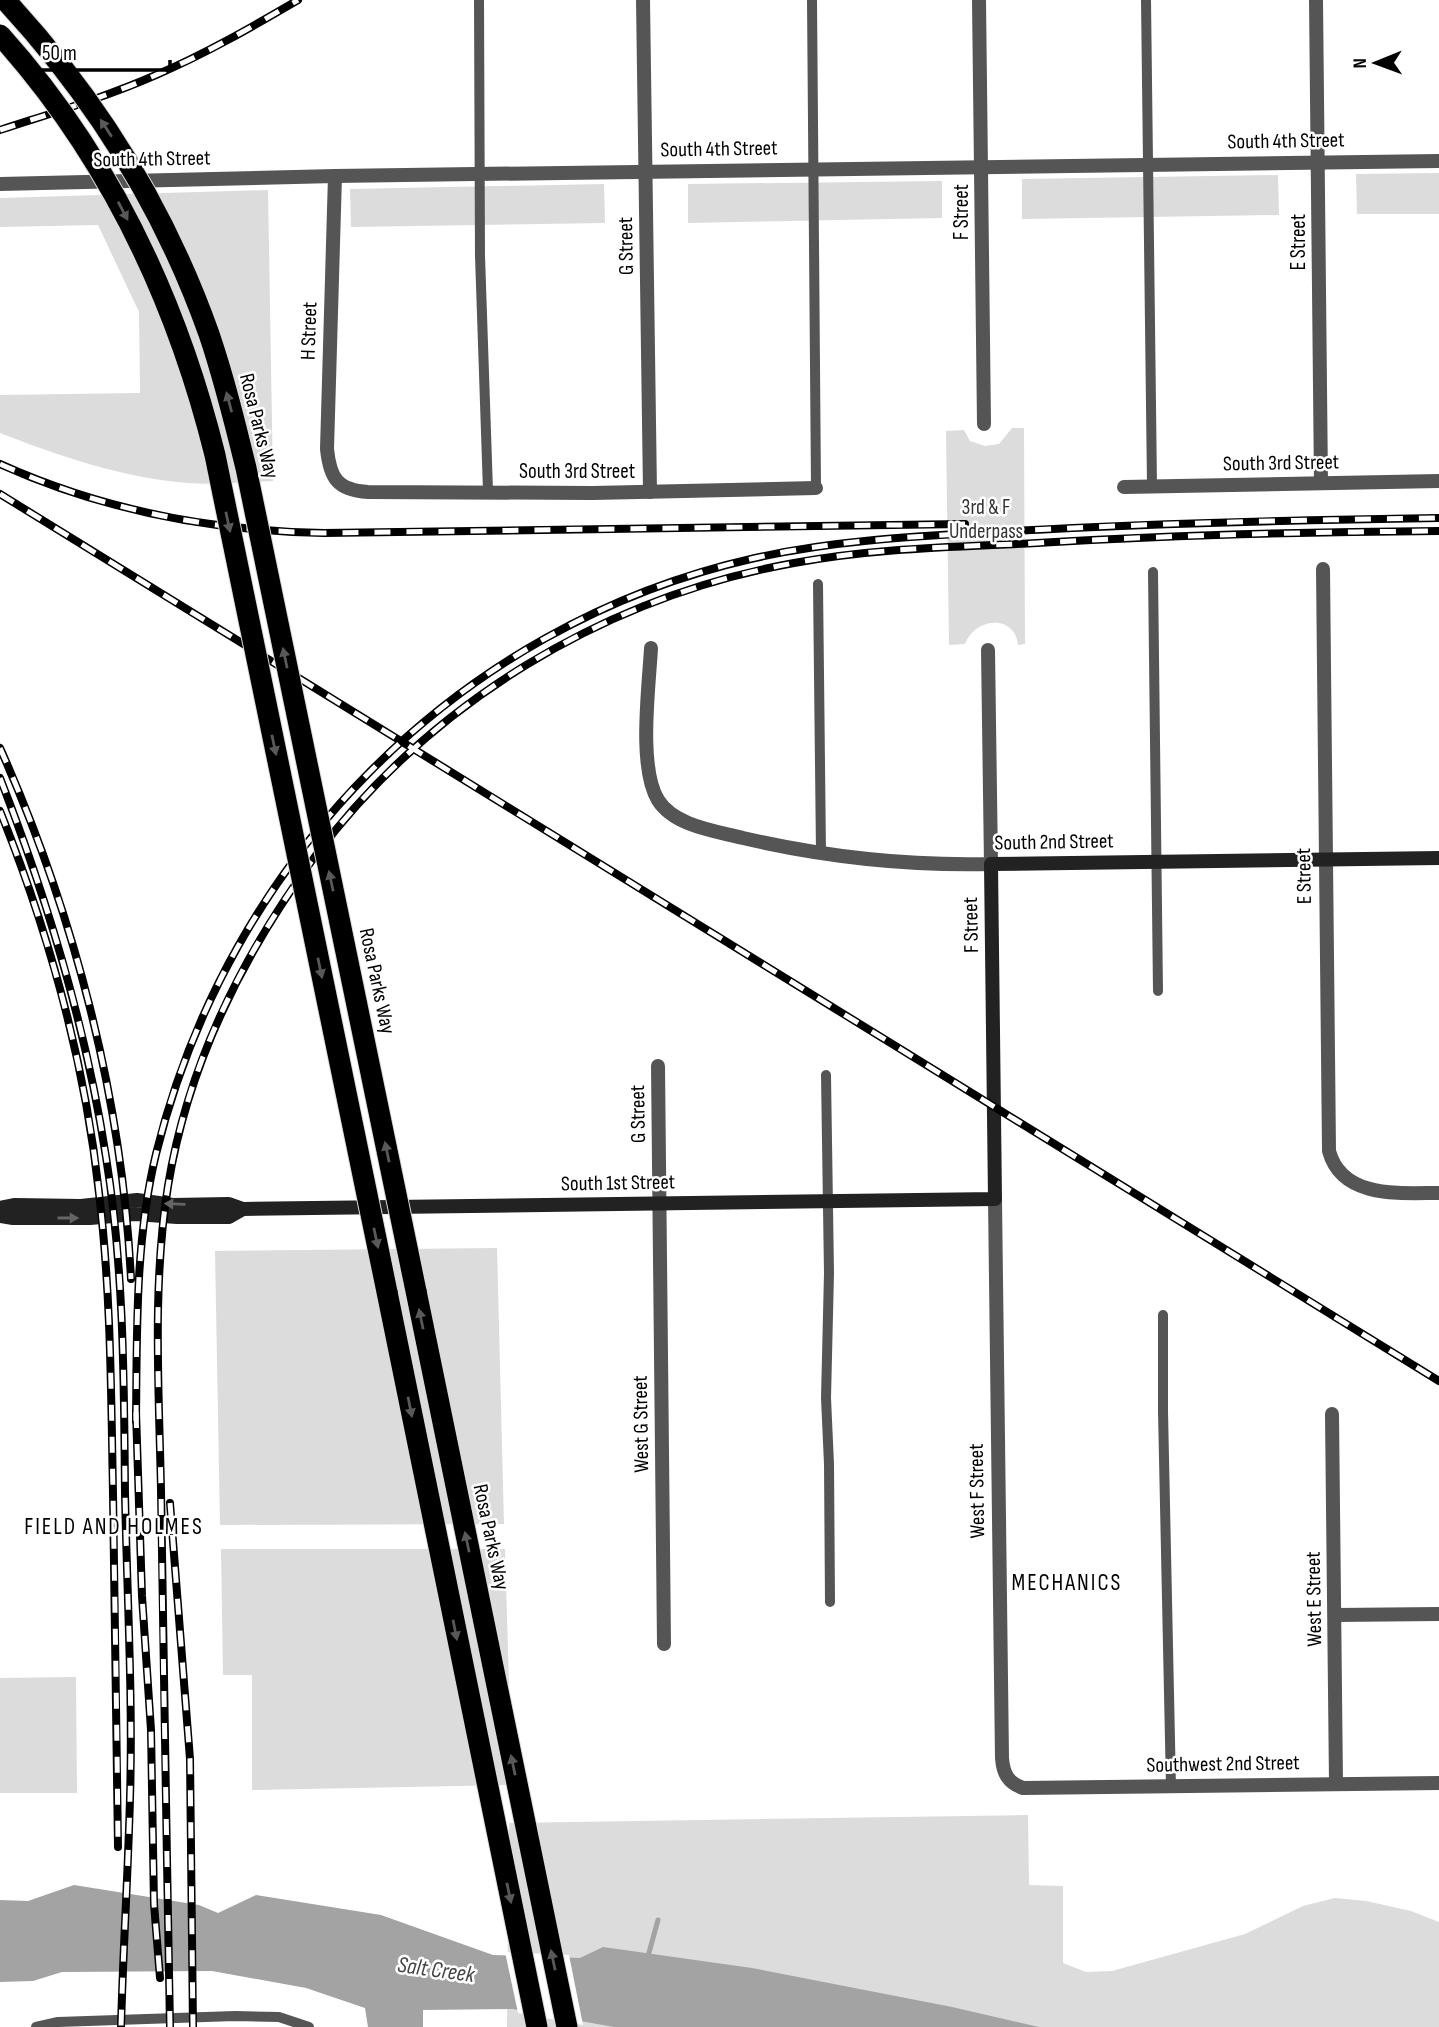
<svg xmlns="http://www.w3.org/2000/svg" width="1439" height="2027" viewBox="0 0 1439 2027" font-family="'Sofia Sans Condensed',sans-serif">
	<rect width="100%" height="100%" fill="#fff"/>
	<g fill="#dcdcdc">
		<polygon points="1439,173 1439,214 1357,214 1356,174"/>
		<polygon points="1278,175 1279,215 1022,219 1022,179"/>
		<polygon points="942,181 942,218 688,223 688,184"/>
		<polygon points="604,184 605,223 351,227 350,189"/>
		<path d="M268 190 273 481C245 482 215 485 187 483 123 478 59 456 0 433V395L140 393 139 312 98 225 0 227V198Z"/>
		<path d="M1012 428H1024L1025 644 1018 645C1015 614 975 617 965 644L949 645 946 431 964 430 970 441 985 446 999 444Z"/>
		<polygon points="497,1248 504,1524 220,1525 215,1251"/>
		<polygon points="221,1549 505,1549 512,1785 252,1790 252,1675 223,1675"/>
		<polygon points="76,1677 77,1793 0,1793 0,1678"/>
		<polygon points="1028,1815 1029,1885 1063,1886 1063,1963 1086,1972 1112,1971 1245,1934 1303,1906 1335,1898 1366,1901 1411,1911 1439,1922 1439,2027 507,2027 509,1823"/>
	</g>
	<polygon fill="#a3a3a3" points="74,1885 199,1905 218,1913 256,1895 381,1915 493,1955 580,1958 603,1947 752,1968 952,2007 1039,2027 614,2027 513,2009 423,2010 423,2027 368,2027 365,2008 306,1988 212,1971 62,1972 33,1981 0,1982 0,1900 28,1901"/>
	<polygon fill="#fff" points="505,1952 569,1955 583,2025 518,2013"/>
	<g fill="none" stroke-linecap="round" stroke-linejoin="round">
		<polyline stroke="#a3a3a3" stroke-width="5" points="647,1960 658,1920"/>
		<g stroke="#dbdbdb" stroke-width="23">
			<g id="highway">
				<polyline points="416,1291 567,2027"/>
				<polyline points="387,1292 537,2027"/>
			</g>
		</g>
		<g stroke="#555" stroke-width="10">
			<polyline points="479,0 480,256 488,491"/>
			<polyline points="812,0 816,488"/>
			<polyline points="1146,0 1152,486"/>
			<polyline points="1153,572 1158,991"/>
			<polyline points="818,584 821,854"/>
			<polyline points="826,1075 829,1273 826,1398 829,1464 830,1602"/>
			<polyline points="1163,1315 1163,1411 1171,1787"/>
			<polyline points="36,2027 58,2022 235,2016 279,2017 309,2027"/>
		</g>
		<g stroke="#555" stroke-width="14">
			<polyline points="643,0 650,492"/>
			<polyline points="979,0 984,424"/>
			<polyline points="1316,0 1321,483"/>
			<path d="M335 176 327 449C330 478 337 490 368 492L593 493 816 488"/>
			<polyline points="0,184 335,176 1439,161"/>
			<polyline points="1124,487 1439,481"/>
			<path d="M1323 569 1329 1151C1342 1199 1400 1193 1439 1193"/>
			<path d="M651 648C649 687 638 767 658 800 674 826 716 831 743 838 825 857 907 866 991 864L988 650"/>
			<polyline points="658,1066 664,1644"/>
			<path d="M995 1199 1002 1758C1003 1773 1008 1783 1023 1788L1439 1783"/>
			<polyline points="1332,1414 1336,1783"/>
			<polyline points="1335,1615 1439,1614"/>
		</g>
		<g stroke="#222" stroke-width="14">
			<polyline points="0,1208 14,1205 81,1206 137,1200 173,1205 229,1204 243,1209 995,1199 991,864 1439,858"/>
			<polyline points="0,1216 13,1218 90,1218 135,1214 177,1217 229,1217 243,1209"/>
		</g>
		<use href="#highway" stroke="#000" stroke-width="21"/>
		<g stroke="#000" stroke-width="8">
			<g id="rail">
				<path d="M0 130C52 113 106 97 156 75 205 54 252 27 298 0"/>
				<path d="M0 464C102 510 213 531 324 533L965 524"/>
				<polyline points="0,494 1439,1381"/>
				<path d="M0 748C74 914 122 1097 131 1279"/>
				<path d="M0 778C48 901 86 1027 106 1157 124 1268 124 1381 125 1493 127 1595 133 1697 130 1798 128 1875 123 1951 121 2027"/>
				<path d="M0 811C49 933 85 1063 99 1193 111 1293 111 1393 113 1493 115 1611 117 1729 118 1847"/>
				<polyline points="136,1412 142,1596 151,1730 154,1904 160,1978"/>
				<path d="M136 1421C137 1332 135 1241 156 1154 228 860 457 625 755 558 840 539 926 536 1013 531 1155 523 1297 520 1439 518"/>
				<polyline points="170,1503 190,1759 193,2027"/>
				<path d="M170 2027C167 1848 163 1669 161 1490 159 1389 152 1286 168 1186 188 1063 243 954 316 855 431 702 605 597 794 563 873 548 956 547 1037 543 1171 535 1305 532 1439 531"/>
			</g>
		</g>
		<use href="#rail" stroke="#fff" stroke-width="5" stroke-dasharray="16" stroke-linecap="butt"/>
		<g stroke="#dbdbdb" stroke-width="23" stroke-linecap="butt">
			<g id="highway-bridge">
				<path d="M5 0C95 97 165 210 209 334 224 378 235 423 246 468L416 1291"/>
				<path d="M0 35C109 156 176 298 215 455L387 1292"/>
			</g>
		</g>
		<use href="#highway-bridge" stroke="#000" stroke-width="21"/>
	</g>
	<defs><path id="oneway-solid" d="M-6-.8H1V-3.2L6.5 0L1 3.2V.8H-6Z" transform="scale(1.75)"/></defs>
	<g fill="#595959">
		<use href="#oneway-solid" transform="translate(106 128) rotate(-123)"/>
		<use href="#oneway-solid" transform="translate(123 211) rotate(62)"/>
		<use href="#oneway-solid" transform="translate(229 402) rotate(-105)"/>
		<use href="#oneway-solid" transform="translate(228 522) rotate(78)"/>
		<use href="#oneway-solid" transform="translate(285 658) rotate(-102)"/>
		<use href="#oneway-solid" transform="translate(274 745) rotate(78)"/>
		<use href="#oneway-solid" transform="translate(331 881) rotate(-102)"/>
		<use href="#oneway-solid" transform="translate(320 968) rotate(78)"/>
		<use href="#oneway-solid" transform="translate(387 1152) rotate(-102)"/>
		<use href="#oneway-solid" transform="translate(376 1238) rotate(78)"/>
		<use href="#oneway-solid" transform="translate(421 1319) rotate(-102)"/>
		<use href="#oneway-solid" transform="translate(410 1407) rotate(79)"/>
		<use href="#oneway-solid" transform="translate(467 1542) rotate(-102)"/>
		<use href="#oneway-solid" transform="translate(455 1630) rotate(79)"/>
		<use href="#oneway-solid" transform="translate(513 1765) rotate(-102)"/>
		<use href="#oneway-solid" transform="translate(509 1893) rotate(78)"/>
		<use href="#oneway-solid" transform="translate(553 1960) rotate(-102)"/>
	</g>
	<g fill="#646464">
		<use href="#oneway-solid" transform="translate(175 1204) rotate(-178)"/>
		<use href="#oneway-solid" transform="translate(68 1218)"/>
	</g>
	<g text-anchor="middle" dominant-baseline="central" stroke-width="5" stroke-linejoin="round" paint-order="stroke">
		<g font-size="21" fill="#000" stroke="#fff">
			<text transform="translate(1286 141) rotate(-1)">South 4th Street</text>
			<text transform="translate(719 149) rotate(-1)">South 4th Street</text>
			<text transform="translate(152 159) rotate(-1)">South 4th Street</text>
			<text transform="translate(961 212) rotate(-90)">F Street</text>
			<text transform="translate(1298 242) rotate(-90)">E Street</text>
			<text transform="translate(626 246) rotate(-91)">G Street</text>
			<text transform="translate(309 331) rotate(-88)">H Street</text>
			<text transform="translate(259 426) rotate(76)">Rosa Parks Way</text>
			<text transform="translate(1281 463) rotate(-1)">South 3rd Street</text>
			<text x="577" y="471">South 3rd Street</text>
			<text transform="translate(1054 842) rotate(-1)">South 2nd Street</text>
			<text transform="translate(1304 876) rotate(-91)">E Street</text>
			<text transform="translate(971 925) rotate(-91)">F Street</text>
			<text transform="translate(377 981) rotate(78)">Rosa Parks Way</text>
			<text transform="translate(638 1114) rotate(-91)">G Street</text>
			<text transform="translate(618 1183) rotate(-1)">South 1st Street</text>
			<text transform="translate(641 1424) rotate(-91)">West G Street</text>
			<text transform="translate(977 1491) rotate(-91)">West F Street</text>
			<text transform="translate(491 1537) rotate(78)">Rosa Parks Way</text>
			<text transform="translate(1314 1599) rotate(-91)">West E Street</text>
			<text transform="translate(1223 1764) rotate(-1)">Southwest 2nd Street</text>
		</g>
		<g font-size="21" fill="#333" stroke="#fff">
			<text x="986" y="507">3rd &amp; F<tspan x="986" dy="24">Underpass</tspan></text>
		</g>
		<g font-size="23" letter-spacing="2" fill="#000" stroke="#fff">
			<text x="114" y="1527">FIELD AND HOLMES</text>
			<text x="1067" y="1583">MECHANICS</text>
		</g>
		<g font-size="23" font-style="italic" fill="#444" stroke="#fff">
			<text transform="translate(436 1970) rotate(8)">Salt Creek</text>
		</g>
	</g>
	<g transform="translate(1376 63) rotate(269)" stroke="#ffffff" stroke-width="5" paint-order="stroke">
	<path d="M0-5L12 26L0 18L-12 26Z" fill="#000000"/>
	<text y="-10" font-size="19" font-weight="bold" text-anchor="middle" fill="#000000">N</text>
	</g>
	<path d="M32 60v10h138v-10" fill="none" stroke="#000000" stroke-width="3.5"/>
	<text x="42" y="60" font-size="21" fill="#000000" stroke="#ffffff" stroke-width="5" paint-order="stroke">50 m</text>
</svg>
